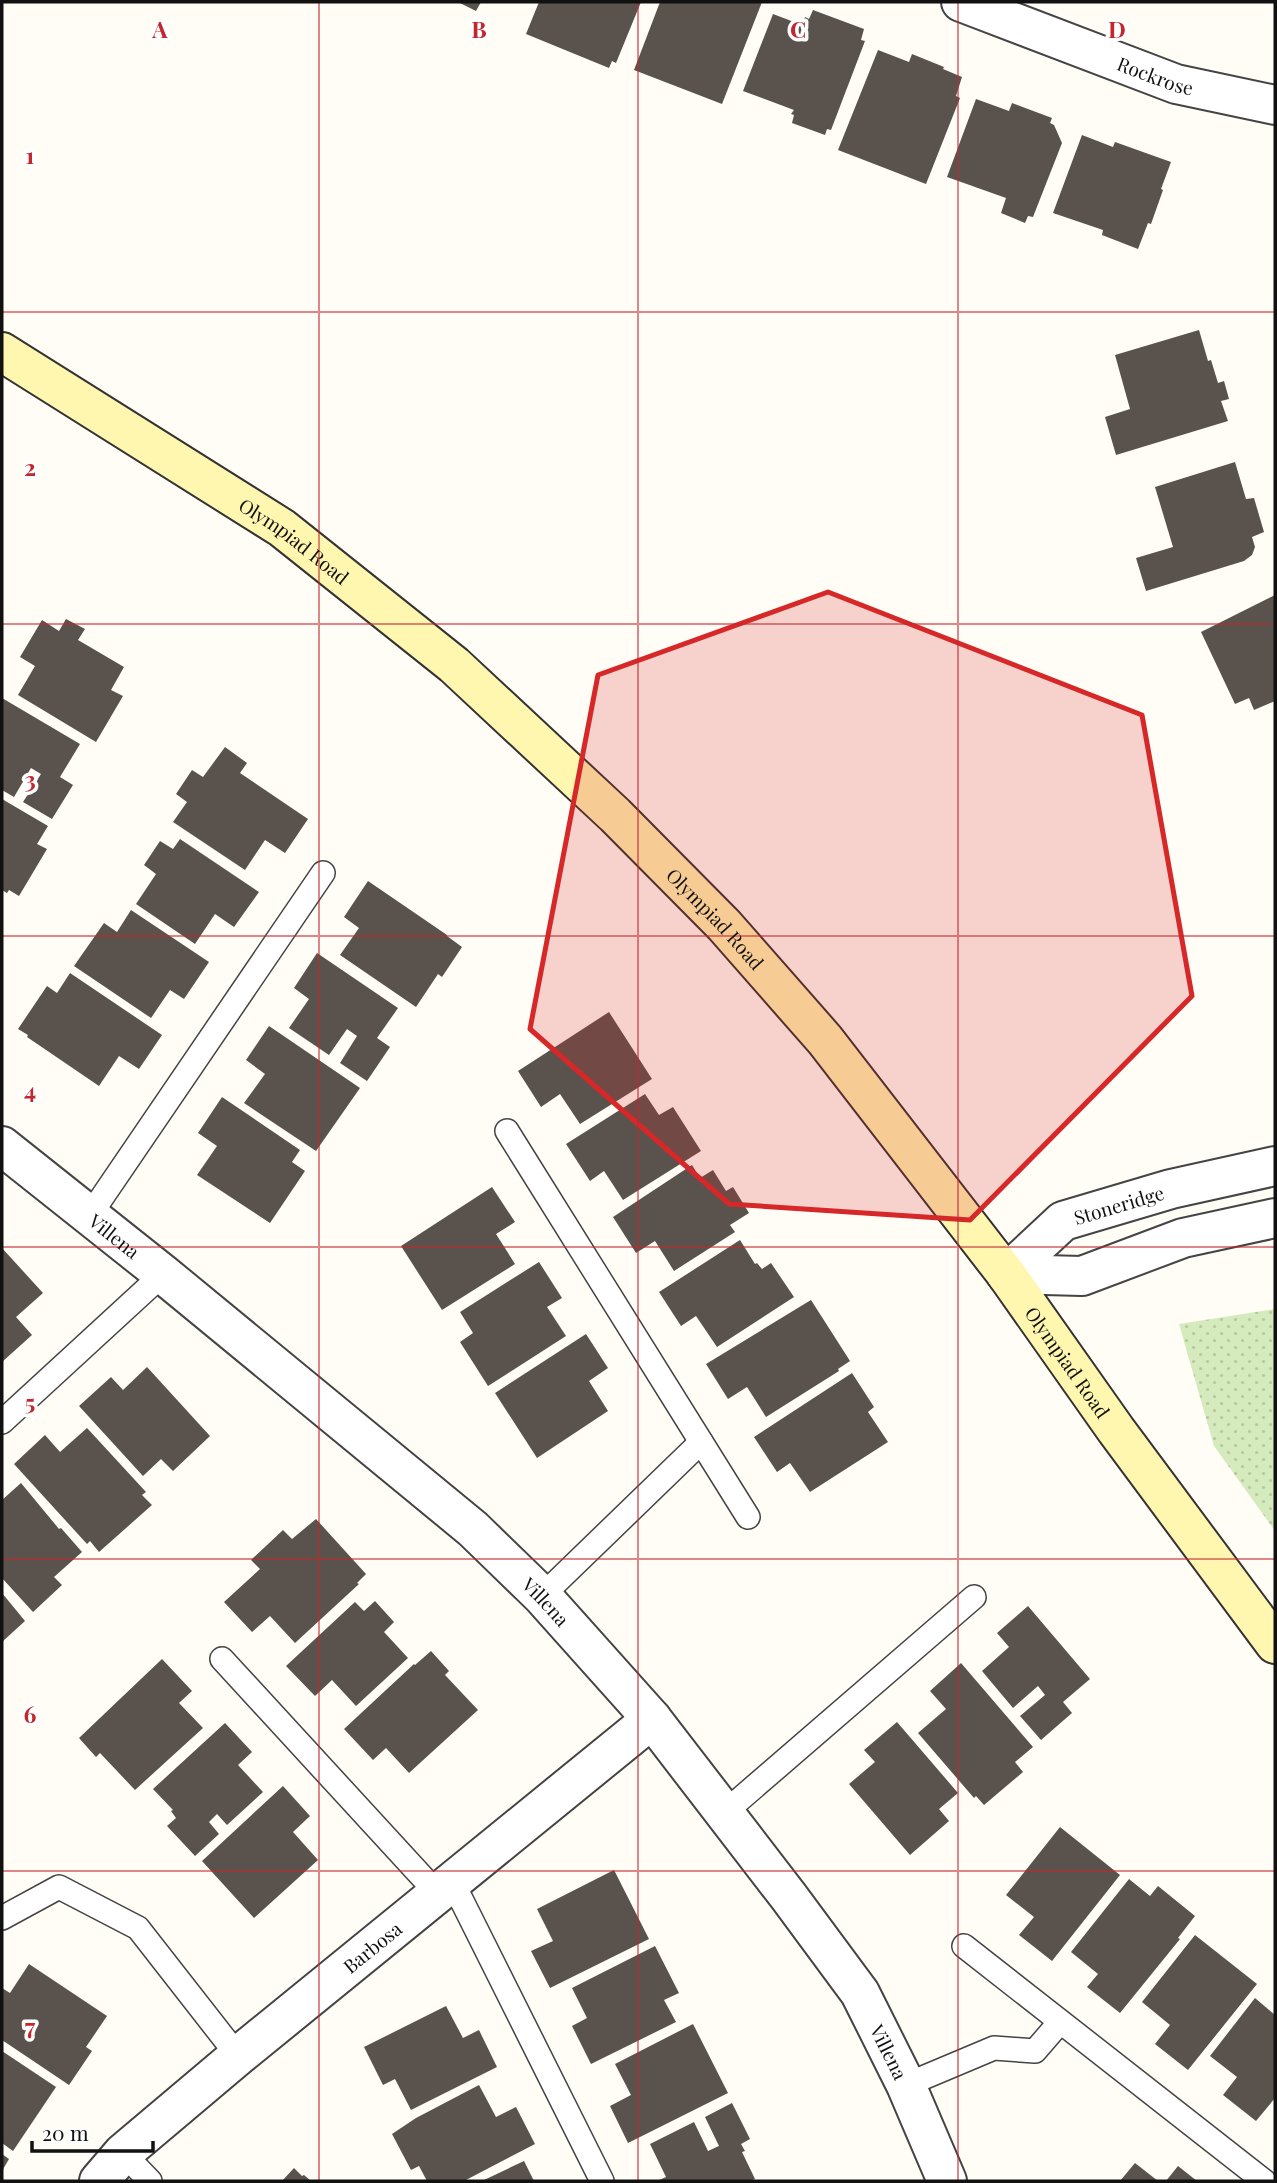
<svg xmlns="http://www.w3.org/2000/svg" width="1277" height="2183" viewBox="0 0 1277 2183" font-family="'Playfair Display',serif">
	<defs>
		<pattern id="green-dots" width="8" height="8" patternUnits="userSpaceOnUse" patternTransform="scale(1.75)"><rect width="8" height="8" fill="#d5ebbd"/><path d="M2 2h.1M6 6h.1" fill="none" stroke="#b6c8a1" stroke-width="1.8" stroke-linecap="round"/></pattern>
	</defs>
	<rect width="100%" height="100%" fill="#fffdf5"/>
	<polygon fill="url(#green-dots)" points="1275,1309 1275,1531 1214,1446 1179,1324"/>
	<g fill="#5a524d">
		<polygon points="458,2 481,2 476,11"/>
		<polygon points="539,2 641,2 616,63 612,61 609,68 526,34"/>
		<polygon points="660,2 762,2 722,104 634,70"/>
		<polygon points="813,10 864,29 861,40 865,41 831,130 827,129 825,135 792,123 794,115 791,114 794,110 743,91 773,14 802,25 805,17 809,19"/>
		<polygon points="878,50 909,62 912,54 944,67 943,69 962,77 956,96 960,98 926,184 838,150"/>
		<polygon points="976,99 1009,111 1012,103 1052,118 1050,123 1054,125 1062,143 1033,217 1028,216 1025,223 1001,213 1006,198 947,177"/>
		<polygon points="1082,135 1113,147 1115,142 1171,162 1161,189 1163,190 1151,224 1148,223 1138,249 1102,235 1103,230 1053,213"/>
		<polygon points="1199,330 1208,361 1211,360 1218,383 1224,381 1229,399 1221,401 1228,421 1116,455 1105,417 1130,409 1115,355"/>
		<polygon points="1235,462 1246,499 1254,498 1264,532 1252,537 1255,547 1252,555 1244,561 1146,591 1136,558 1173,547 1155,487"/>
		<polygon points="1275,595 1275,701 1254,710 1249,698 1235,704 1201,632"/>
		<polygon points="66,619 85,629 78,640 124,667 111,690 123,696 96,742 18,695 35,666 20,657 42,620 59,631"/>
		<polygon points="2,698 80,744 60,777 73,785 52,819 23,802 41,774 31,768 14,797 2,790"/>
		<polygon points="225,747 247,763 240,773 308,819 285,853 265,840 245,870 173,822 187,802 176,794 192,770 203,777"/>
		<polygon points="2,799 48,826 37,844 47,849 19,896 9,890 7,893 2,890"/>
		<polygon points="180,839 259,892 234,927 215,914 195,944 136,904 156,874 144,865 160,841 173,849"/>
		<polygon points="368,881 447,935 447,936 462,947 442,977 438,974 416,1007 340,955 359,928 344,917"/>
		<polygon points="131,910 209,962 184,999 170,990 151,1018 74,966 104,923 117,932"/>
		<polygon points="317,953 398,1008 377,1038 390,1047 367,1081 340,1063 357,1036 347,1029 329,1055 289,1028 309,999 294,988"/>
		<polygon points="70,973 162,1035 139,1069 119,1056 99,1086 27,1037 28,1035 18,1029 47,986 57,993"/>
		<polygon points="609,1012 652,1079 580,1124 560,1094 541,1107 518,1071"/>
		<polygon points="269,1026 360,1088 316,1151 244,1103 265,1074 246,1060"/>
		<polygon points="645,1094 659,1115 673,1107 701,1151 623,1200 604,1171 590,1181 566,1144"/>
		<polygon points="222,1097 300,1150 292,1162 305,1171 270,1223 197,1175 217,1146 198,1133"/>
		<polygon points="692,1165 700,1178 713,1170 726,1191 733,1187 749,1213 730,1225 735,1232 674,1271 655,1241 636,1253 613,1217"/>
		<polygon points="492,1187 515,1222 496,1234 515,1264 442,1310 401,1246"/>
		<polygon points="740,1240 755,1264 757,1263 762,1269 771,1263 794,1297 717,1347 696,1316 681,1326 659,1292"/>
		<polygon points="2,1248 43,1293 16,1317 32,1335 2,1362"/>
		<polygon points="539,1262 562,1298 547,1307 566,1336 488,1386 460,1342 473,1333 460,1312"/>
		<polygon points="811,1300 850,1361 838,1369 839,1371 766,1417 747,1387 728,1399 706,1364"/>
		<polygon points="586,1334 608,1368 589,1381 608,1411 537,1458 495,1393"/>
		<polygon points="147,1367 210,1436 173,1471 161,1459 143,1476 79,1406 111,1377 123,1390"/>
		<polygon points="852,1373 874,1407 868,1412 888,1442 810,1492 790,1463 777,1472 754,1437"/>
		<polygon points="87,1428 146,1492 142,1495 152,1505 99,1552 90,1541 87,1544 14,1464 45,1435 60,1452"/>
		<polygon points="21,1483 59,1529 61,1528 82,1552 54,1577 62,1585 33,1612 2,1578 2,1500"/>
		<polygon points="316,1519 366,1574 357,1583 359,1584 295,1643 270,1616 252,1632 224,1602 260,1569 251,1560 283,1530 292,1539"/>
		<polygon points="2,1593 25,1621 2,1642"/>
		<polygon points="375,1601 394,1622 384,1632 408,1658 356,1706 332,1680 315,1696 286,1666 355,1602 364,1611"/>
		<polygon points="1028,1606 1090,1679 1063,1702 1072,1713 1041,1740 1020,1716 1045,1695 1038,1686 1013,1708 982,1671 1009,1647 997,1633"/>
		<polygon points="431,1651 449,1671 445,1675 478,1710 409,1773 386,1748 373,1760 344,1729 414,1664 415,1665"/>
		<polygon points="162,1659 192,1691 179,1703 203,1728 135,1790 100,1753 96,1757 79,1738"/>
		<polygon points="961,1663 1033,1747 1015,1762 1023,1772 984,1805 976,1796 974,1798 918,1733 946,1709 930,1691"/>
		<polygon points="897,1722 958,1793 939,1809 949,1821 910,1855 849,1784 875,1762 864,1750"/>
		<polygon points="225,1723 252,1752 238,1765 263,1792 227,1825 217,1814 209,1822 219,1834 195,1856 167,1826 176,1818 171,1811 173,1810 153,1789"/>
		<polygon points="283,1786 310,1816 293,1832 318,1860 254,1918 202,1861"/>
		<polygon points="1060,1827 1120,1875 1052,1961 1019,1935 1034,1917 1006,1895"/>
		<polygon points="614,1870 649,1939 550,1988 531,1951 553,1941 537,1909"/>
		<polygon points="1129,1879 1150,1896 1158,1886 1195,1916 1178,1938 1180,1939 1120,2013 1087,1987 1098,1974 1071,1952"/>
		<polygon points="1195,1935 1257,1984 1188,2070 1155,2044 1170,2025 1142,2002"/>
		<polygon points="655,1946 679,1993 664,2000 676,2022 591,2064 572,2026 587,2018 572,1988"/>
		<polygon points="29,1964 107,2016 86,2047 92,2051 69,2085 2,2040 2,1988 10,1993"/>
		<polygon points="1255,1998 1275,2015 1275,2098 1256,2121 1223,2095 1237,2077 1210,2056"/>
		<polygon points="446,2006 463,2038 479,2030 497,2067 411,2110 395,2079 383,2085 364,2047"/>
		<polygon points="693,2024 728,2093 628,2143 610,2106 631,2095 615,2064"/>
		<polygon points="2,2051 56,2087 13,2151 2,2143"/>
		<polygon points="479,2085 496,2117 516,2107 535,2144 464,2181 427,2181 419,2166 411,2170 392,2134 416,2118"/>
		<polygon points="732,2103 750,2139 741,2144 745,2151 742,2152 755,2179 750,2181 657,2181 666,2177 650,2144 694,2122 708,2151 719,2146 705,2117"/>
		<polygon points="2,2154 9,2159 2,2171"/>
		<polygon points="524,2161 534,2181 482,2181"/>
		<polygon points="1135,2163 1158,2181 1120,2181"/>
		<polygon points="1178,2166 1197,2181 1166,2181"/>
		<polygon points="294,2168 302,2176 304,2175 311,2181 282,2181"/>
	</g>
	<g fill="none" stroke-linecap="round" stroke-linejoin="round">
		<g stroke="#444" stroke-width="26">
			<g id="service">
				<polyline points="507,1131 748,1517"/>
				<polyline points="90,1215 323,873"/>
				<polyline points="2,1422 163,1274"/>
				<polyline points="542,1596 701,1442"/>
				<polyline points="222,1659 437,1893"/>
				<polyline points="724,1813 974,1597"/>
				<polyline points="452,1881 602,2181"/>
				<polyline points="2,1918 59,1887 138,1928 238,2056"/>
				<polyline points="964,1946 1264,2181"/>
				<polyline points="906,2085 994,2048 1035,2051 1060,2022"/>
				<polyline points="123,2153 150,2181"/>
			</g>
		</g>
		<g stroke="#444" stroke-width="42">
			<g id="minor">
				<path id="s1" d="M961 2 1176 84 1275 105"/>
				<path id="s2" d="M2 1146 163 1274 473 1529 542 1596 652 1719 789 1897 860 1993 906 2085 947 2181"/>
				<path id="s3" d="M1006 1274 1063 1221 1171 1189 1275 1166"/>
				<polyline points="1006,1274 1082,1276 1183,1238 1275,1218"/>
				<path id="s4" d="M99 2181 123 2153 238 2056 652 1719"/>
			</g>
		</g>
		<g stroke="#333" stroke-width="42">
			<g id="secondary">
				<path id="s5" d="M2 352 282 528 454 665 615 815 724 925 825 1040 1006 1274 1116 1430 1275 1644"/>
			</g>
		</g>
		<use href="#service" stroke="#fff" stroke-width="23"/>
		<use href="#minor" stroke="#fff" stroke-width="38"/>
		<use href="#secondary" stroke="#fff6b0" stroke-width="38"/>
	</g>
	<path fill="#d62828" fill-opacity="0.2" stroke="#d62828" stroke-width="5" stroke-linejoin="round" d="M828 592 1142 715 1192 996 970 1220 729 1204 530 1029 598 675Z"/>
	<path fill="none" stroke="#c4262e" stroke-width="2" stroke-opacity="0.55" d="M319 2V2181M638 2V2181M958 2V2181M2 312H1275M2 624H1275M2 936H1275M2 1247H1275M2 1559H1275M2 1871H1275"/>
	<g text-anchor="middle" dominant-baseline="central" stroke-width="7" stroke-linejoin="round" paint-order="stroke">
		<g font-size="19" fill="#111" stroke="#fff">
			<text stroke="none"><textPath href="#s1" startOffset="208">Rockrose</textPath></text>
			<text stroke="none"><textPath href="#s5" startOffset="348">Olympiad Road</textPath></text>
			<text stroke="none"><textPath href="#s5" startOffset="915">Olympiad Road</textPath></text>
			<text stroke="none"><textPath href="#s3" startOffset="136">Stoneridge</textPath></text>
			<text stroke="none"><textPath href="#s2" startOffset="144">Villena</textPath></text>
			<text stroke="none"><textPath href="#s5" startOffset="1482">Olympiad Road</textPath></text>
			<text stroke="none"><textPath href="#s2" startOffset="710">Villena</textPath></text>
			<text stroke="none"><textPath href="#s4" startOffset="360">Barbosa</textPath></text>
			<text stroke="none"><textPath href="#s2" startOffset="1278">Villena</textPath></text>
		</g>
	</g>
	<g font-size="23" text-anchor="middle" font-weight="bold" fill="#c4262e" stroke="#fff" stroke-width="7" stroke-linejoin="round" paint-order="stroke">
		<text x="160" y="38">A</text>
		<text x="479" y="38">B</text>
		<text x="798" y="38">C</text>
		<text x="1117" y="38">D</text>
		<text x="30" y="164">1</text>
		<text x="30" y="476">2</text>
		<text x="30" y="788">3</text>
		<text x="30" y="1099">4</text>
		<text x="30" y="1411">5</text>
		<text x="30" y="1723">6</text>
		<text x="30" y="2035">7</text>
	</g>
	<rect width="1277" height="2183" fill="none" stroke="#111111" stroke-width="7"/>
	<path d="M32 2141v10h121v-10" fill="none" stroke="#111111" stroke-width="3.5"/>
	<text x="42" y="2141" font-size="21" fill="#111111" stroke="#ffffff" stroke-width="5" paint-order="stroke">20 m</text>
</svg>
